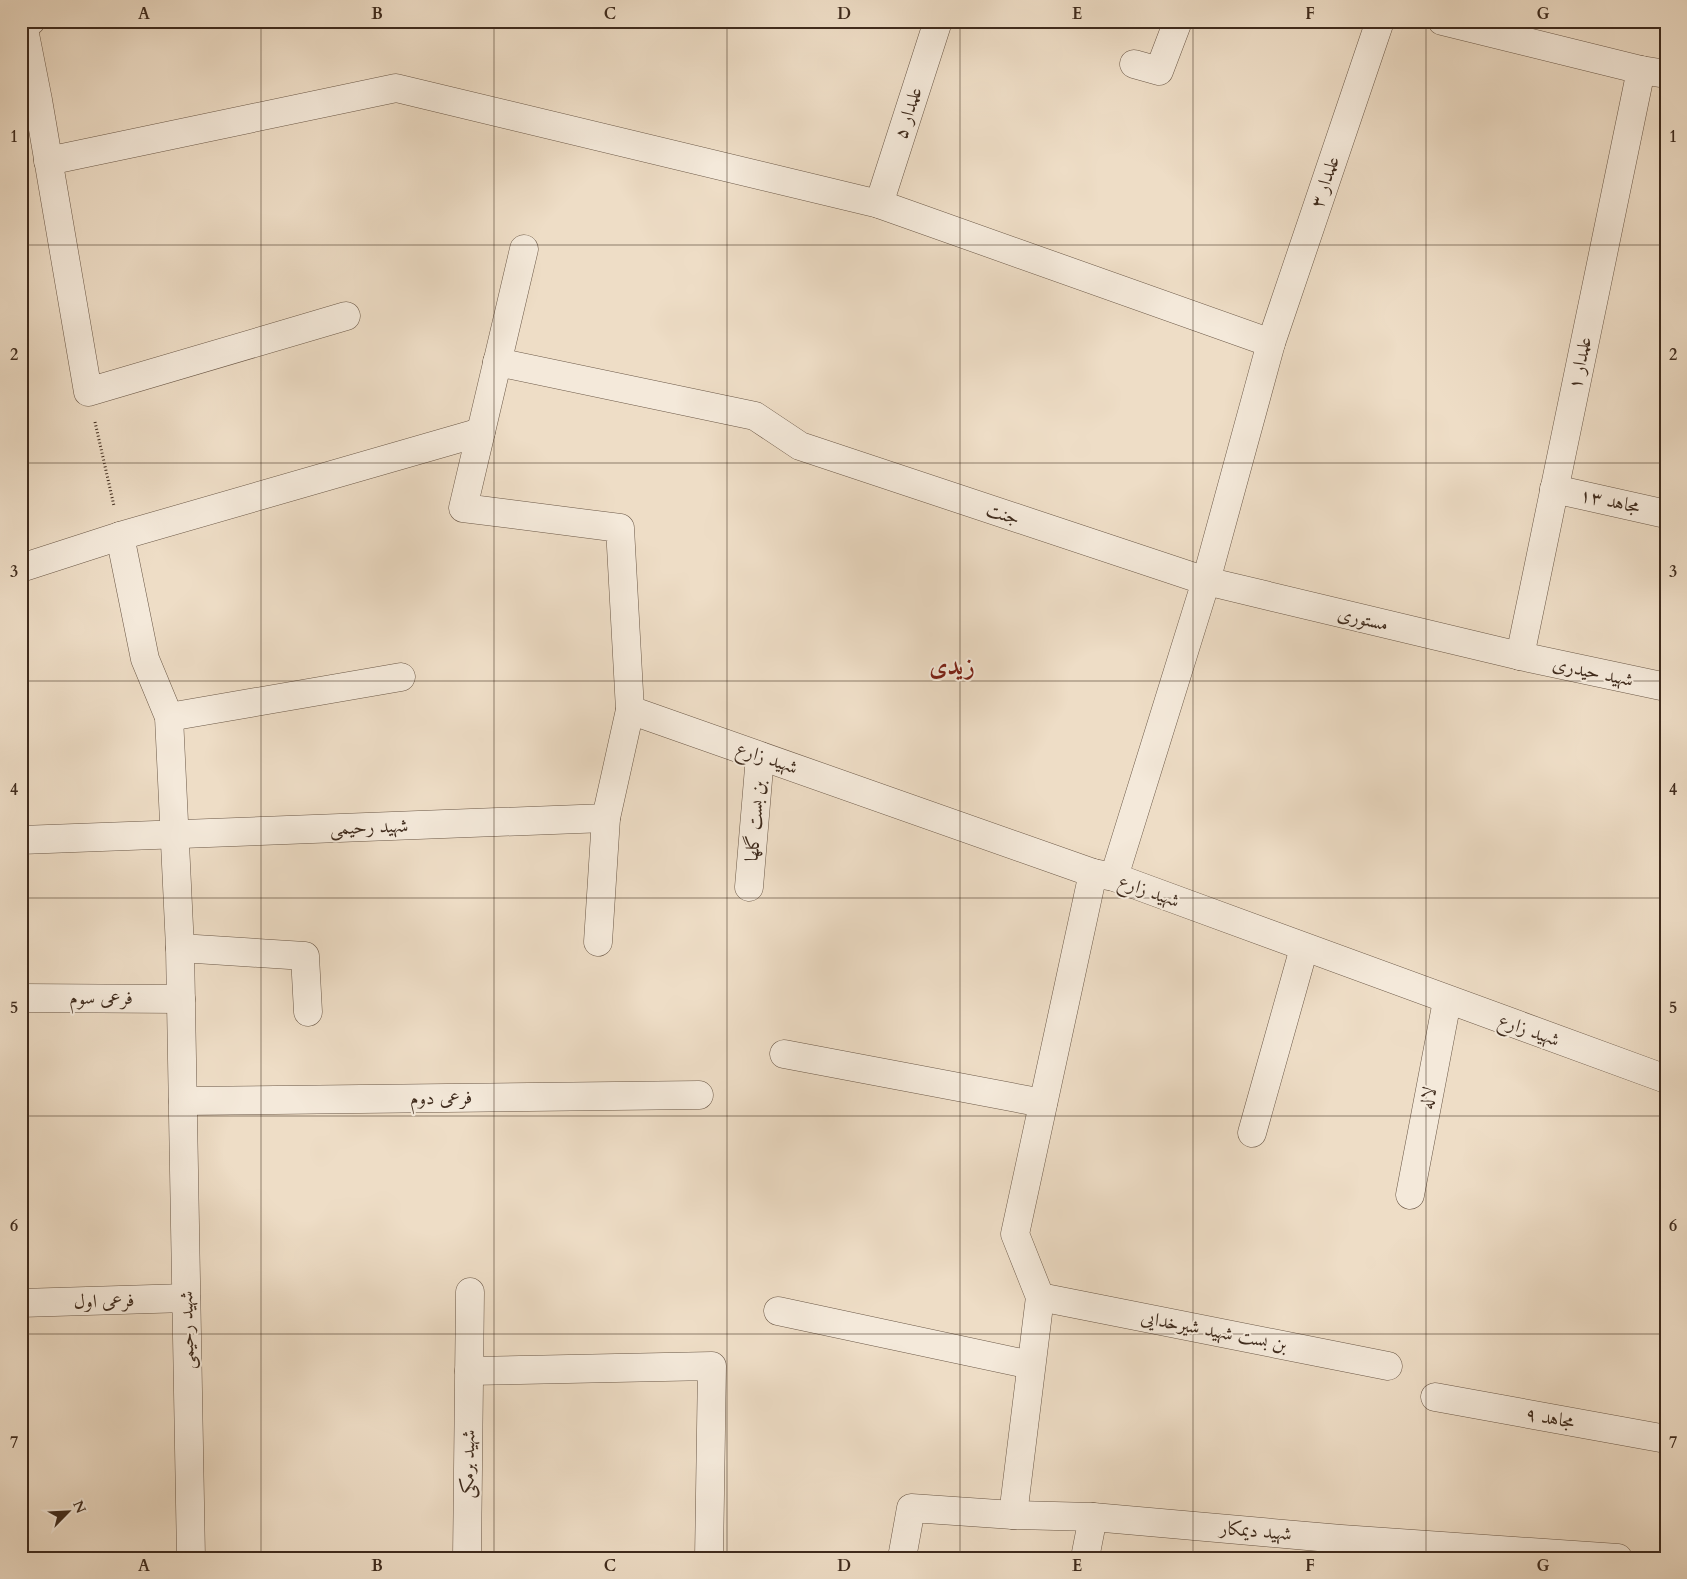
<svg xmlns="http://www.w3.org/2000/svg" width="1687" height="1579" viewBox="0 0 1687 1579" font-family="Cardo,Amiri,serif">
	<rect width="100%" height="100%" fill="#eeddc6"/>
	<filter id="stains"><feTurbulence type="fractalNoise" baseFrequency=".004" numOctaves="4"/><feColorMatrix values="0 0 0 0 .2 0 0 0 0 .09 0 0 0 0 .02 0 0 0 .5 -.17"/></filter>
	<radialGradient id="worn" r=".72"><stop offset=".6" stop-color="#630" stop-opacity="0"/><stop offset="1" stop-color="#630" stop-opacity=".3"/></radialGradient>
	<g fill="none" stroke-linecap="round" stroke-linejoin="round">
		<g stroke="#6b5847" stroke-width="29">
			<g id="minor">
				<polyline points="31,21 23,24 38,100 88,392 346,316"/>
				<polyline points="1442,21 1641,70 1666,74"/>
				<polyline points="1134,64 1159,71 1178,21"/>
				<polyline points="48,161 396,88 879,204 1271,343"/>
				<polyline points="879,204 938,21"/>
				<polyline points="497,362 755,416 800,446 1206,581 1520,656 1666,687"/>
				<polyline points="1554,489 1666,514"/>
				<polyline points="120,536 145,659 169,717 180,948 191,1558"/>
				<polyline points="21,568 120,536 481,432"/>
				<polyline points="1520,656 1641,70"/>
				<polyline points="630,710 1093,873 1114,877 1666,1079"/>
				<polyline points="169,717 401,677"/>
				<polyline points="21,840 606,818 630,710 620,528 463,508 524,249"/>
				<polyline points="1114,877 1206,581 1271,343 1380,21"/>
				<polyline points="749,887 760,756"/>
				<polyline points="598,942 606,818"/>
				<polyline points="180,948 305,956 308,1012"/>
				<polyline points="21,998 181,999"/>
				<polyline points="784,1054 1043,1103"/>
				<polyline points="183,1101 699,1095"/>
				<polyline points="1252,1133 1304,948"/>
				<polyline points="1410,1195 1447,1001"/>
				<polyline points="1040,1297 1388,1366"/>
				<polyline points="21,1303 186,1298"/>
				<polyline points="778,1311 1031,1365"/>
				<polyline points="469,1371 712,1366 709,1558"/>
				<polyline points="1435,1397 1666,1439"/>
				<polyline points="1013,1515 1040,1297 1015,1234 1093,873"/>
				<polyline points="467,1558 470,1292"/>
				<polyline points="902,1558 911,1508 1013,1515 1093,1517 1341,1539 1618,1558"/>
				<polyline points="1085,1558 1093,1517"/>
			</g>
		</g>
		<polyline stroke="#3f2b1d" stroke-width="3" stroke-dasharray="1 2.5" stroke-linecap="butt" points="95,422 114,506"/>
		<use href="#minor" stroke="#f4e9da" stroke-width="28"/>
	</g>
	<path fill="none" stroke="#3f2b1d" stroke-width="1" stroke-opacity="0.55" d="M261 21V1558M494 21V1558M727 21V1558M960 21V1558M1193 21V1558M1426 21V1558M21 245H1666M21 463H1666M21 681H1666M21 898H1666M21 1116H1666M21 1334H1666"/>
	<g text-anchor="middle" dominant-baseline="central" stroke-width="4" stroke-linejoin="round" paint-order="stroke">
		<g font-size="19" fill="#3f2b1d" stroke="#f4e9da">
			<text transform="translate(908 113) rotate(-72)">علمدار ۵</text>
			<text transform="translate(1325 182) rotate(-71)">علمدار ۳</text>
			<text transform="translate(1580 363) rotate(-78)">علمدار ۱</text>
			<text transform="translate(1610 501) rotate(12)">مجاهد ۱۳</text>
			<text transform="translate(1003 514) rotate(18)">جنت</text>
			<text transform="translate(1363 619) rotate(13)">مستوری</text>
			<text transform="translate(1593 672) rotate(12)">شهید حیدری</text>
			<text transform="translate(767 758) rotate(19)">شهید زارع</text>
			<text transform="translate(755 821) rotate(-85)">بن بست گلها</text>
			<text transform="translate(369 827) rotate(-2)">شهید رحیمی</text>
			<text transform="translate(1149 891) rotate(20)">شهید زارع</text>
			<text x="101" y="998">فرعی سوم</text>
			<text transform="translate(1529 1030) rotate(20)">شهید زارع</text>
			<text transform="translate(441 1098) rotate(-1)">فرعی دوم</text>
			<text transform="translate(1428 1098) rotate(-79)">لاله</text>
			<text transform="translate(104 1301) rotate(-2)">فرعی اول</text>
			<text transform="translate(187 1330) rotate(-91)">شهید رحیمی</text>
			<text transform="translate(1214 1331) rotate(11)">بن بست شهید شیرخدایی</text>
			<text transform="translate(1550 1418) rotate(10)">مجاهد ۹</text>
			<text transform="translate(468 1464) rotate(-89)">شهید برمکی</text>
			<text transform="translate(1256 1531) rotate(5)">شهید دیمکار</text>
		</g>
		<g font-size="24" font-weight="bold" fill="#7a1f14" stroke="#f4e9da">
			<text x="952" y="666">زیدی</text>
		</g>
	</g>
	<rect width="1687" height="1579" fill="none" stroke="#eeddc6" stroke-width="55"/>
	<g transform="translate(68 1512) rotate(66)" stroke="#f4e9da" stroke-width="4" paint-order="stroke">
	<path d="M0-4L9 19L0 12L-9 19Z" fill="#3f2b1d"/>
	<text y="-8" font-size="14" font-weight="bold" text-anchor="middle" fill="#3f2b1d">N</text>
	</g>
	<rect x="28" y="28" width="1632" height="1524" fill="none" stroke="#3f2b1d" stroke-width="2"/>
	<g font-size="16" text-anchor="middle" font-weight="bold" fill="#3f2b1d">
		<text x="144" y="19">A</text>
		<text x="377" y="19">B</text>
		<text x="610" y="19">C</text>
		<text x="844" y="19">D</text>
		<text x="1077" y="19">E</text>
		<text x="1310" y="19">F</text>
		<text x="1543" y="19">G</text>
		<text x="14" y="142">1</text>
		<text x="1673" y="142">1</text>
		<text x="14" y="360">2</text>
		<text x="1673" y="360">2</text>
		<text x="14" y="577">3</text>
		<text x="1673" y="577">3</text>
		<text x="14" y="795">4</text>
		<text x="1673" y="795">4</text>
		<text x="14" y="1013">5</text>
		<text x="1673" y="1013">5</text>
		<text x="14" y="1231">6</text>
		<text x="1673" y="1231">6</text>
		<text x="14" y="1448">7</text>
		<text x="1673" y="1448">7</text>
		<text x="144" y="1571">A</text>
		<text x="377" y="1571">B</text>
		<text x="610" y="1571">C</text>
		<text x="844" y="1571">D</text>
		<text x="1077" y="1571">E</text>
		<text x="1310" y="1571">F</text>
		<text x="1543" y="1571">G</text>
	</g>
	<rect width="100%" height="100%" filter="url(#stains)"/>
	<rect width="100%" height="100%" fill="url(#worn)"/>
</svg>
